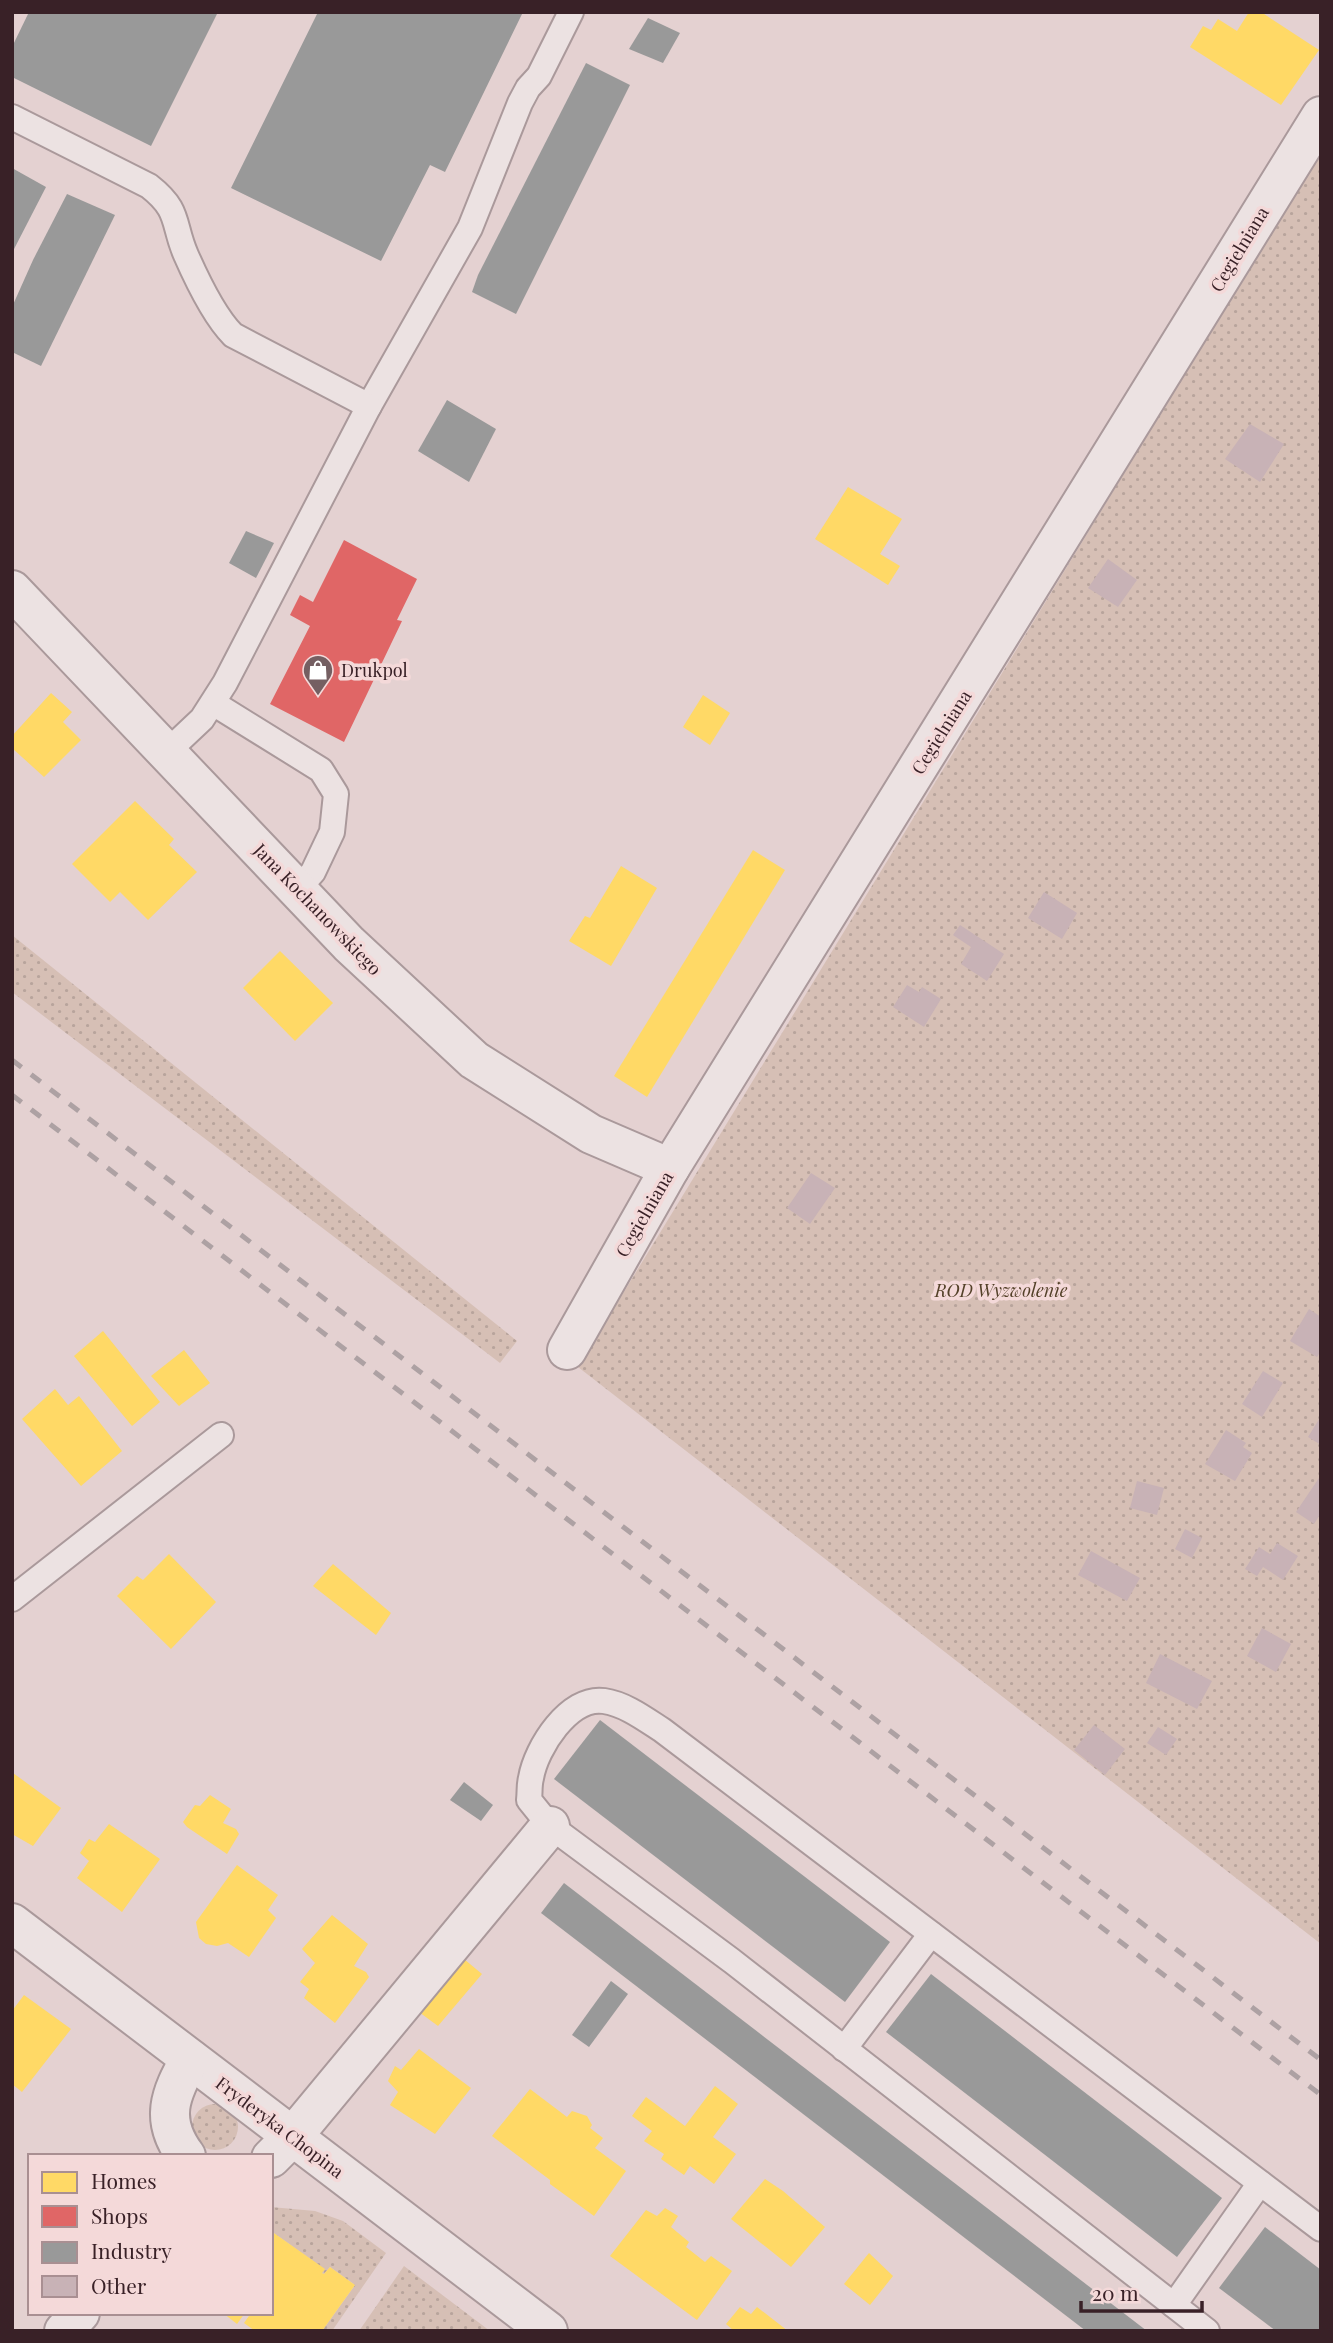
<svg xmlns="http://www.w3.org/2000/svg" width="1333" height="2343" viewBox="0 0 1333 2343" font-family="'Playfair Display',serif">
	<defs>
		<pattern id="green-dots" width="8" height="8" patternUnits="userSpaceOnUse" patternTransform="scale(1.75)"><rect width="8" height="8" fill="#d6bfb5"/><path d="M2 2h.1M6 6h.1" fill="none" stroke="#b8a49c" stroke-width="1.8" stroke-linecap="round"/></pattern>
	</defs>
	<rect width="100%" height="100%" fill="#e4d1d1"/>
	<g fill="url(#green-dots)">
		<polygon points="1321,151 1321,1944 578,1367"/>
		<polygon points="12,935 517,1341 500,1363 12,992"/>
		<circle cx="215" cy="2127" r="23"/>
		<polygon points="271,2207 315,2211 343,2221 386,2253 332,2331 322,2331 355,2285 330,2267 324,2274 322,2273 324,2269 271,2231"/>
		<polygon points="404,2266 490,2331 359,2331"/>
	</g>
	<g fill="#ffd966">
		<polygon points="1249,12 1261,12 1319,50 1281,105 1190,47 1203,26 1211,30 1218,19 1237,31"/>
		<polygon points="848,487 902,519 880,554 900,566 888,585 815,539"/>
		<polygon points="51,693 72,712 63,722 81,740 44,777 12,748 12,736"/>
		<polygon points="703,695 730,713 710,745 683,727"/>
		<polygon points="135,801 174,839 169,845 197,872 148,920 120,892 110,902 72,864"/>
		<polygon points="753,850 785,870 647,1097 614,1076"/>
		<polygon points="621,866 657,888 611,966 569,941 585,916 590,918"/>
		<polygon points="280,951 333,1003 295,1041 243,988"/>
		<polygon points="103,1331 160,1402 132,1426 74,1356"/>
		<polygon points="184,1350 210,1383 179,1406 151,1376"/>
		<polygon points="55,1389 68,1405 79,1396 122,1451 81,1486 22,1419"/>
		<polygon points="169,1554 216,1602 171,1649 117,1596 137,1576 143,1580"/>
		<polygon points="333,1564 391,1613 376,1635 313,1586"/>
		<polygon points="13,1773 61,1808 33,1846 12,1834"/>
		<polygon points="210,1795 231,1809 223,1823 236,1829 239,1834 227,1854 187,1827 183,1822 195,1805 200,1806"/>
		<polygon points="109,1824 160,1859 122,1912 77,1878 89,1861 80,1853 89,1839 95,1842"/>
		<polygon points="237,1865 278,1895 268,1910 276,1918 249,1957 228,1943 217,1946 206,1944 199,1938 196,1922"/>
		<polygon points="332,1915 368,1944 354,1966 366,1972 369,1977 335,2023 304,1998 309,1989 300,1982 315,1963 302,1949"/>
		<polygon points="464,1959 482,1974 438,2026 419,2012"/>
		<polygon points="24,1995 71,2029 22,2092 12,2084 12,2011"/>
		<polygon points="419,2049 471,2088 435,2134 390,2105 398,2092 388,2081 395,2066 401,2070"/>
		<polygon points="715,2086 738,2104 713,2137 736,2154 714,2184 690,2166 684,2175 661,2159 664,2154 644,2141 652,2131 632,2116 646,2097 685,2126"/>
		<polygon points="530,2089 567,2117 572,2111 587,2116 592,2125 590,2128 603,2138 595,2148 626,2171 594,2216 550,2184 550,2180 492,2136"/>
		<polygon points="765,2179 783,2191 825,2227 791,2267 731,2219"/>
		<polygon points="665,2208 678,2216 671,2227 689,2242 686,2247 705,2262 711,2256 732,2271 697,2320 610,2256 646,2210 657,2216"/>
		<polygon points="271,2231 325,2269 322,2273 324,2274 330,2267 355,2285 322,2331 255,2331 244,2323 251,2313 271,2313"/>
		<polygon points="869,2253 893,2276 870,2305 844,2284"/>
		<polygon points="740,2307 751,2314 757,2307 788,2331 734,2331 726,2324"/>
		<polygon points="223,2313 245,2313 237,2324"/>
	</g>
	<polygon fill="#e06666" points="344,540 417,579 397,620 402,621 344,742 270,704 310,626 290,615 300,595 313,602"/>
	<g fill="#999">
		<polygon points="29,12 218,12 151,146 12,77 12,47"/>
		<polygon points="318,12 523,12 445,172 430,165 381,261 231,188"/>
		<polygon points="648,18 680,33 663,63 629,49"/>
		<polygon points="586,63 630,85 516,314 472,292 478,275"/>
		<polygon points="12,168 46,187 12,253"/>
		<polygon points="67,194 115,215 41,366 12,352 12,307 33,260"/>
		<polygon points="447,400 496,429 469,482 418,451"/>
		<polygon points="246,531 274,543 256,578 229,563"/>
		<polygon points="600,1720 890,1942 845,2002 554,1779"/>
		<polygon points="464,1782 493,1805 481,1821 450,1800"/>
		<polygon points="564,1883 1147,2331 1086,2331 541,1913"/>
		<polygon points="931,1974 1222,2198 1177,2257 886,2032"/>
		<polygon points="611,1981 628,1994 589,2047 572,2035"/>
		<polygon points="1265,2227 1321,2270 1321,2331 1276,2331 1219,2288"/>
	</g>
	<g fill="#c8b2b6">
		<polygon points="1250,424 1284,444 1260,482 1225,459"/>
		<polygon points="1108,559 1137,580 1118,607 1088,588"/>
		<polygon points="1044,892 1077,913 1062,939 1028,918"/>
		<polygon points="960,925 1004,954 987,981 961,964 971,947 953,935"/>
		<polygon points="907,985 919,992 922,987 941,999 924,1027 893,1007"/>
		<polygon points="811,1173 835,1188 810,1224 787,1208"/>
		<polygon points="1309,1309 1321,1317 1321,1351 1317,1357 1290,1341"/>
		<polygon points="1263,1371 1283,1383 1262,1417 1242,1404"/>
		<polygon points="1321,1416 1321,1445 1308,1437"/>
		<polygon points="1226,1430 1246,1443 1243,1447 1252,1453 1235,1481 1205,1464"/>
		<polygon points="1321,1475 1321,1513 1314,1524 1296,1512"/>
		<polygon points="1137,1481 1164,1488 1157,1515 1130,1508"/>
		<polygon points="1185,1529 1202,1538 1192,1558 1175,1549"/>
		<polygon points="1277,1543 1298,1556 1283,1580 1263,1567 1257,1576 1245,1569 1259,1547 1270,1554"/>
		<polygon points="1091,1551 1140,1578 1127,1601 1078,1575"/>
		<polygon points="1262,1628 1291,1644 1276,1672 1247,1656"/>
		<polygon points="1160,1654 1212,1681 1197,1709 1146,1683"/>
		<polygon points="1094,1725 1125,1749 1105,1775 1074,1750"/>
		<polygon points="1158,1727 1177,1739 1166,1755 1147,1743"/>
	</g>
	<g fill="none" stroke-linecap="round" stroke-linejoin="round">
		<g stroke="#aa999b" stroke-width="28">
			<g id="service">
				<path d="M12 117 149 186C181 211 172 223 186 255 197 280 214 316 233 335L369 406 470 228 520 103 528 88 539 76 571 12"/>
				<polyline points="213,703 321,770 336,794 332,832 313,872 297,890"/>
				<polyline points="167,752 202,719 225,683 369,406"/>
				<polyline points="12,1599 221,1435"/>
				<polyline points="844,2049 931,1934"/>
				<polyline points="1174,2305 1260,2183"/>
				<path d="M1207 2331 732 1961 550 1826 529 1800C530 1792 529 1785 531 1778 536 1748 569 1696 604 1701 625 1704 645 1719 662 1730L1321 2229"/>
			</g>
		</g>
		<g stroke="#aa999b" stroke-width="42">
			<g id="minor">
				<polyline points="12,590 349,944 474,1060 591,1134 670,1168"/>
				<polyline points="567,1350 670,1168 1321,116"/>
				<polyline points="12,1923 548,2331"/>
				<path d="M186 2156C159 2120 170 2094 190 2059"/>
				<polyline points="271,2158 293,2136 550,1826"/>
				<polyline points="64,2331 80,2313"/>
			</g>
		</g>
		<use href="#service" stroke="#ece2e2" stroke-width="24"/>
		<use href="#minor" stroke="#ece2e2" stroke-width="38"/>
		<g stroke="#ada1a3" stroke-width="5" stroke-dasharray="12 12" stroke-linecap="butt">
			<polyline points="12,1060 1321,2060"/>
			<polyline points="12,1095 1321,2095"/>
		</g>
	</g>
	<defs>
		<g id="shop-pin" transform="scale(1.575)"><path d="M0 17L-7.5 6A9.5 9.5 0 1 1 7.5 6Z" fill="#755f62" stroke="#f4d9d9"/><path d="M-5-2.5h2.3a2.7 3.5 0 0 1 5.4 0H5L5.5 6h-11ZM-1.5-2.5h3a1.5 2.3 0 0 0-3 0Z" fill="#fff"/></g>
	</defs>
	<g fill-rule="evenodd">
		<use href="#shop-pin" x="318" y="670"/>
	</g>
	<g text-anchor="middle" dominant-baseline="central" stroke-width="7" stroke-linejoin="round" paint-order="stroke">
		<g font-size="18" fill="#392127" stroke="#f4d9d9">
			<text transform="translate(1239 249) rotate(-59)">Cegielniana</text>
			<text transform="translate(941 732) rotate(-58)">Cegielniana</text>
			<text transform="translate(318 909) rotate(46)">Jana Kochanowskiego</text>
			<text transform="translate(644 1214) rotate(-60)">Cegielniana</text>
			<text transform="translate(280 2127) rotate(37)">Fryderyka Chopina</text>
		</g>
		<g font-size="18" fill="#392127" stroke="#f4d9d9" text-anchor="start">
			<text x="341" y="670">Drukpol</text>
		</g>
		<g font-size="18" font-style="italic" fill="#544129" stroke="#f4d9d9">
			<text x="1001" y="1290">ROD Wyzwolenie</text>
		</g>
	</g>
	<rect width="1333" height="2343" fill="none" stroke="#392127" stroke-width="28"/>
	<rect x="28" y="2154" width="245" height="161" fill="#f4d9d9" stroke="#a98f92" stroke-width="2"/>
	<rect x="42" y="2172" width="35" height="21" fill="#ffd966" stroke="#a98f92" stroke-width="2"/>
	<text x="91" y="2189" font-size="21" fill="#392127">Homes</text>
	<rect x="42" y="2206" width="35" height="21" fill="#e06666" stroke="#a98f92" stroke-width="2"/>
	<text x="91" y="2224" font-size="21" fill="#392127">Shops</text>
	<rect x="42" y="2242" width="35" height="21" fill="#999999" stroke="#a98f92" stroke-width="2"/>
	<text x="91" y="2259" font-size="21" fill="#392127">Industry</text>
	<rect x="42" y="2276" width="35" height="21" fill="#c8b2b6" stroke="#a98f92" stroke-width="2"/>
	<text x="91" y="2294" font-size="21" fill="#392127">Other</text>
	<path d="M1081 2301v10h121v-10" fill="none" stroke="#392127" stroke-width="3.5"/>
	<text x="1092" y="2301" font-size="21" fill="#392127" stroke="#f4d9d9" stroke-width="5" paint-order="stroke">20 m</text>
</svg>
